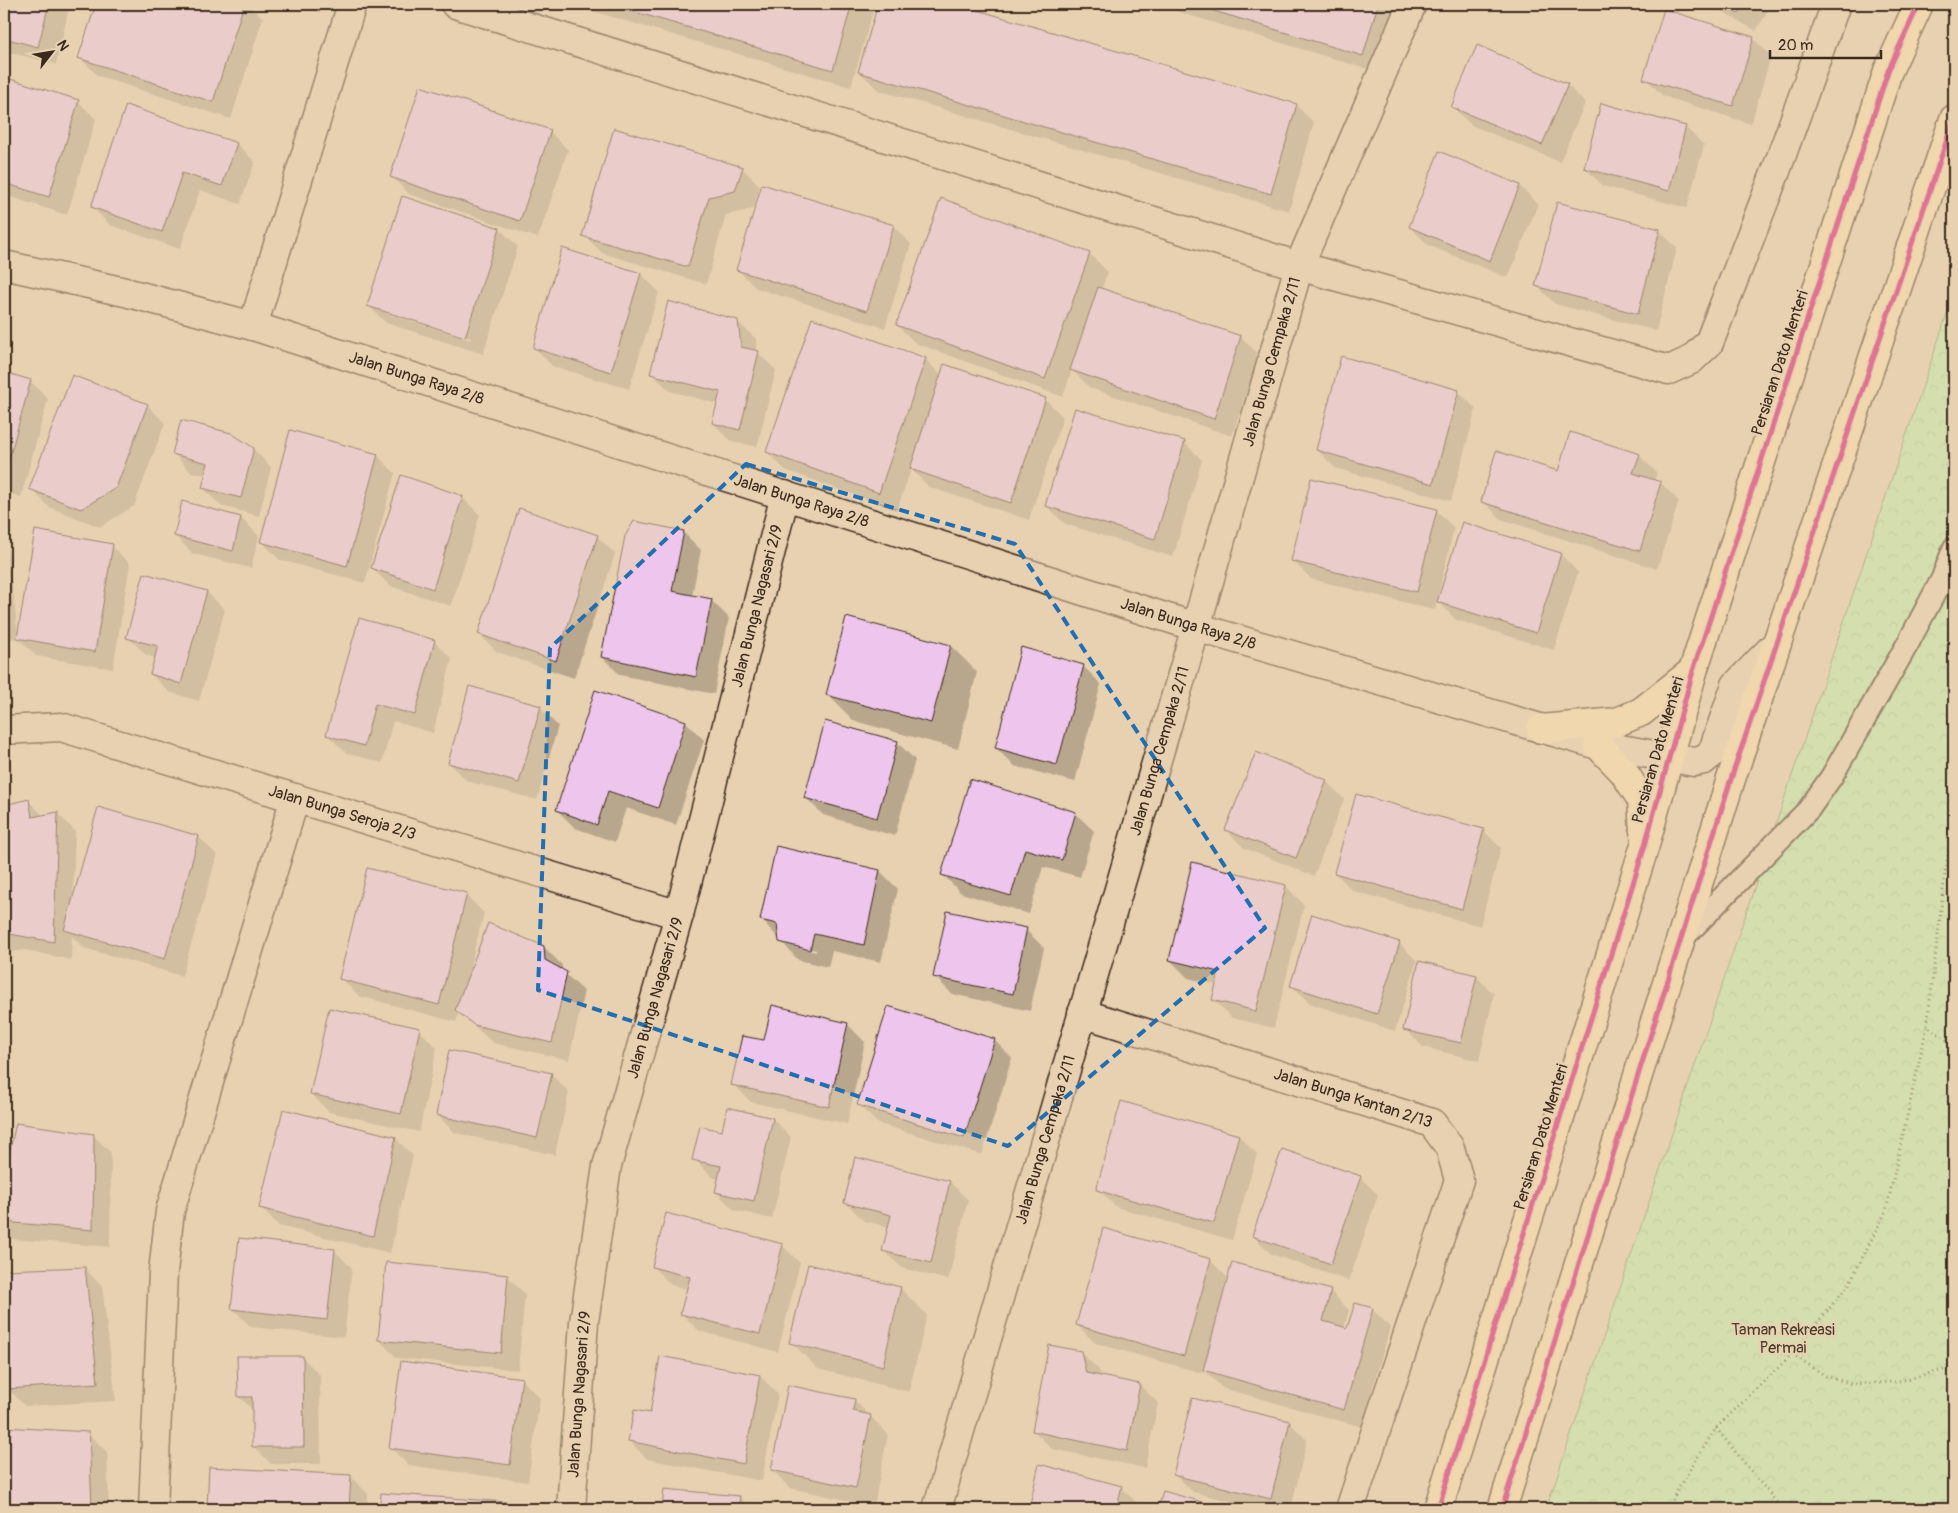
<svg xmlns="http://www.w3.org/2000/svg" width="1958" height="1513" viewBox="0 0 1958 1513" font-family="Pangolin,sans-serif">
	<defs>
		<pattern id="forest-crowns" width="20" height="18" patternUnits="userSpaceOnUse" patternTransform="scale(1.25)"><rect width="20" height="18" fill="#bdedac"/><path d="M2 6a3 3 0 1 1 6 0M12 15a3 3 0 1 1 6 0" fill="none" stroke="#a3cb94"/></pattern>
	</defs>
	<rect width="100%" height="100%" fill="#e8d1b1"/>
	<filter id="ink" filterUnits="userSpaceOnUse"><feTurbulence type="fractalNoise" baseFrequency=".02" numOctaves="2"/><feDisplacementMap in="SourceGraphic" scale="10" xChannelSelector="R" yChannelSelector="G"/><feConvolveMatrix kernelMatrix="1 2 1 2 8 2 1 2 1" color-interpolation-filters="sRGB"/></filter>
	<g filter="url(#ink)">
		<polygon fill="url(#forest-crowns)" stroke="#7c8c65" points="1954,293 1954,1509 1546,1509"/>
		<g fill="#0003" fill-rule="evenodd">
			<polygon points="4,4 70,4 56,64 4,51"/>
			<polygon points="97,4 248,4 263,18 231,119 98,76 80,58"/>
			<polygon points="568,4 875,4 851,87"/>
			<polygon points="879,4 953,4 1296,105 1314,123 1289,211 878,90 860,72"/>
			<polygon points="1152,4 1401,4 1381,73"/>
			<polygon points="1710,4 1772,4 1756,31"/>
			<polygon points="1753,38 1771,56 1751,124 1663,96 1645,78"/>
			<polygon points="8,79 78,101 96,119 67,215 4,195 4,94"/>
			<polygon points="1567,85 1585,103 1560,162 1471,125 1453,107"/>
			<polygon points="1685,127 1704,145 1687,208 1603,186 1585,168"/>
			<polygon points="550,132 568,150 538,238 409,194 391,176"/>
			<polygon points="237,144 255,162 240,204 200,190 180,249 110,225 92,207"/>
			<polygon points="1440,153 1520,186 1538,204 1508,278 1428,245 1410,227"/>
			<polygon points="742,168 760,186 753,209 726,215 706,284 602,253 584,235"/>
			<polygon points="893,226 911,244 885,328 756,288 738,270"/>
			<path d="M500 229 518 247 483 354 386 323 368 305ZM388 311 471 338V340L388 314Z"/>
			<polygon points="1659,230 1677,248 1656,331 1555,304 1537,286"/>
			<polygon points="1090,254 1108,272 1101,290 1241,337 1259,355 1232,436 1090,388 1072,370 1063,397 915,343 897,325"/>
			<polygon points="641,274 659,292 629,389 552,366 534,347"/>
			<polygon points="737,321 756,339 757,352 776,370 757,447 731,441 713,423 718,404 670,391 651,373"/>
			<polygon points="925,359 942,376 1045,399 1063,417 1029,520 929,487 911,469 897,510 785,470 767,452"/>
			<polygon points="4,373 30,381 48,399 21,497 4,492"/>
			<polygon points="1458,391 1476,409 1451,501 1335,468 1317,450"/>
			<polygon points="147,405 165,423 134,506 100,527 49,507 31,489"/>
			<polygon points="1184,442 1202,460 1173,557 1065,524 1047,506"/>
			<polygon points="253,449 271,467 259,516 221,506 203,488 206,475 191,472 173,453"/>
			<polygon points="377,455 395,473 365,583 280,560 262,542"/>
			<polygon points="1639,455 1657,473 1654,481 1661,483 1679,501 1657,569 1501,519 1483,501 1559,472"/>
			<polygon points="462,497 480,515 451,606 390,586 372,568"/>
			<polygon points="1436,510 1454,528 1438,596 1560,554 1578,572 1554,650 1456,620 1437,600 1435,610 1311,579 1293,561"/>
			<polygon points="241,518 259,536 251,568 193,554 175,536"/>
			<polygon points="4,531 6,533 18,635 112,546 130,564 113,669 36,656 18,638 4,640"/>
			<polygon points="683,532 701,550 692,596 711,600 729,618 714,694 620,675 602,657"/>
			<polygon points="597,536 615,554 574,678 497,652 479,634"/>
			<polygon points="145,575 207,592 225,610 199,701 169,692 151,674 156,658 146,655 128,637"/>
			<polygon points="434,641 452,659 433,733 393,721 382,763 346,753 328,735"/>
			<polygon points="951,646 977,672 958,749 854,721 827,694"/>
			<polygon points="1083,666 1101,684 1075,782 1014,766 996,748"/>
			<polygon points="596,692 686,722 704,740 676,825 626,808 615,842 575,828 557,810"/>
			<polygon points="540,708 558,726 537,800 467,781 449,763"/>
			<polygon points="897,742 915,760 895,836 823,815 805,797"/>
			<polygon points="1326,781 1344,799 1314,876 1244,848 1226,830"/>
			<polygon points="28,801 44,816 57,813 75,831 73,899 99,808 199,837 217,855 182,976 84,948 72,936 71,960 25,950 4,953 4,806"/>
			<polygon points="1075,813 1094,831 1080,877 1043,867 1029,914 961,893 943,875"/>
			<polygon points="1483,830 1501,848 1480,926 1353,891 1335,873"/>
			<polygon points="1193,864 1286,886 1304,905 1274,1028 1232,1018 1214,1000 1217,985 1188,978 1170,960"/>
			<path d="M880 871 898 889 881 962 832 951 828 967 798 960 761 919ZM795 945 816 950V952L795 947Z"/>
			<polygon points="466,895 484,913 470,967 544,947 562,965 562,971 584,991 569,1060 493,1043 459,1012 456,1022 359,996 341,978"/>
			<polygon points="1026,930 1044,948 1030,1011 952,994 934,976"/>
			<polygon points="1399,943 1417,961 1395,1031 1309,1003 1291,985"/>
			<polygon points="1476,976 1494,994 1479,1061 1423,1047 1405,1029"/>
			<polygon points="847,1024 865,1042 847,1124 751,1102 733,1084 765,1042"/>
			<polygon points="419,1030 437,1048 419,1132 329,1112 311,1094"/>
			<polygon points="994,1040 1012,1058 982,1155 877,1123 859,1105"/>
			<polygon points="551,1074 569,1092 555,1155 455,1133 437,1115"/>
			<polygon points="773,1119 791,1137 772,1219 734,1210 716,1192 719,1179 712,1177 694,1159 723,1132"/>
			<polygon points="17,1124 93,1135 111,1153 110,1247 13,1239 4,1229 4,1184"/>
			<polygon points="1239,1136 1257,1154 1232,1240 1116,1207 1098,1189"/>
			<polygon points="395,1138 413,1156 390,1253 279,1226 261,1208"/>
			<polygon points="1360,1177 1378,1195 1349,1281 1271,1254 1253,1236"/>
			<polygon points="950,1182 968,1200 948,1280 902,1268 883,1250 889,1227 864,1221 846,1203"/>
			<polygon points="782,1245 800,1263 778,1352 699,1331 681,1313 688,1289 671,1285 653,1267"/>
			<polygon points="334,1250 352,1268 344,1337 251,1327 233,1309"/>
			<polygon points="1210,1260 1229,1279 1233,1264 1331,1292 1349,1310 1344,1328 1348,1329 1372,1309 1390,1327 1362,1427 1222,1388 1203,1369 1202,1373 1095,1343 1077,1325"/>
			<polygon points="84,1268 102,1286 116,1401 25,1406 7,1388 8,1361 4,1361 4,1271"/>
			<polygon points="507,1276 525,1294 518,1370 397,1358 379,1340"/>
			<polygon points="900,1288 927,1315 909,1392 818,1369 791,1342"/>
			<polygon points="1081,1352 1099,1370 1101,1377 1140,1385 1158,1403 1145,1468 1052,1449 1034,1431"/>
			<polygon points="302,1357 320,1375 321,1464 271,1464 253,1446 253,1410 239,1397"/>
			<polygon points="402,1362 522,1380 540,1398 528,1482 408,1465 390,1447"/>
			<polygon points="760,1376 778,1394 762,1481 647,1459 629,1441"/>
			<polygon points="854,1400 888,1434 874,1506 790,1488 772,1470"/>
			<polygon points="1289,1422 1307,1440 1291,1509 1261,1509 1193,1492 1174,1474"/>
			<polygon points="4,1428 88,1434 107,1452 109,1509 4,1509"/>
			<polygon points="1040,1466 1121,1487 1139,1505 1138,1509 1030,1509"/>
			<polygon points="210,1468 350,1476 368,1494 367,1509 208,1509"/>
			<polygon points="665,1490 739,1497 751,1509 663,1509"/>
			<polygon points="1164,1492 1223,1509 1159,1509"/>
			<polygon points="382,1495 506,1503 513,1509 381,1509"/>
		</g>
		<g fill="#eec5ec" stroke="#3b2a1e">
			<polygon points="4,4 49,4 38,47 4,38"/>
			<polygon points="96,4 244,4 213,102 78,58"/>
			<polygon points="608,4 852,4 833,70"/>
			<polygon points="878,4 957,4 1297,104 1271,194 858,72"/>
			<polygon points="1191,4 1378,4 1363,56"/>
			<polygon points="1721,4 1744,4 1738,14"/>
			<polygon points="1664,9 1754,37 1733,106 1643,79"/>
			<polygon points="1477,45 1568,84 1542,145 1451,107"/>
			<polygon points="7,78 79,100 49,197 4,183 4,89"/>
			<polygon points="420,86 551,130 520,221 390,177"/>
			<polygon points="1601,103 1686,126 1669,191 1584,168"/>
			<polygon points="126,105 237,143 222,186 182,173 162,232 91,207"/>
			<polygon points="614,128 743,167 735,191 709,197 688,267 582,236"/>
			<polygon points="1439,151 1520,185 1490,261 1409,227"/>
			<polygon points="762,184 894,225 867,311 736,270"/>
			<polygon points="402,196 500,228 465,337 367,306"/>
			<polygon points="941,198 1090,253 1045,379 896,325"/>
			<polygon points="1557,202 1660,229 1638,314 1535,286"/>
			<polygon points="562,248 641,273 611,372 533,348"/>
			<polygon points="1098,287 1241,336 1214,419 1070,370"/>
			<polygon points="668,301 738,320 741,347 759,351 740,430 712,423 720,392 650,374"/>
			<polygon points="812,318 926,358 879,493 766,452"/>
			<polygon points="1341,356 1459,390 1433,484 1316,450"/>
			<polygon points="944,364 1046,398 1011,503 910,469"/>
			<polygon points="4,372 31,380 4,477"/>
			<polygon points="72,375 148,404 116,488 81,509 29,489"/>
			<polygon points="1075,408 1185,441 1155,539 1045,506"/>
			<polygon points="181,420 231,433 254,448 241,498 202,488 208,463 172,454"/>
			<polygon points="290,430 378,454 347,566 260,542"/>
			<polygon points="1570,432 1640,454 1633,473 1661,482 1640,551 1481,502 1496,451 1558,471"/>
			<polygon points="401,475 463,496 433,589 371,568"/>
			<polygon points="1311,478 1437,509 1417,592 1291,561"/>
			<polygon points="182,501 241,517 233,551 174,536"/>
			<polygon points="519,508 598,535 556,661 478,634"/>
			<polygon points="634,521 684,531 672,591 712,599 696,677 601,657 625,536"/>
			<polygon points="1462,522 1561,553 1536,633 1437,602"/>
			<polygon points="35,530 113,544 95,652 17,638"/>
			<polygon points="144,573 207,591 181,684 150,674 158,646 126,638"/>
			<polygon points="846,617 951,645 931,723 826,695"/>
			<polygon points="359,618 435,640 415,715 375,704 364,746 326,735"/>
			<polygon points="1021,647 1084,665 1057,765 995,748"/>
			<polygon points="469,686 541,706 519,783 448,763"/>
			<polygon points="595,690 686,721 658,808 608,791 597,825 556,810"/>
			<polygon points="825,721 898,741 877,818 804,798"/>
			<polygon points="1256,752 1327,780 1296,858 1225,830"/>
			<polygon points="970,779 1076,812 1062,860 1025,849 1011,896 941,875"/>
			<polygon points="1356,794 1484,829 1462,909 1334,873"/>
			<polygon points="29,799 32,817 58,812 54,942 4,933 4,805"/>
			<polygon points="98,807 199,836 165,959 64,930"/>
			<polygon points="776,846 880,870 864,945 814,934 810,950 779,942 777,924 760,920"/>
			<polygon points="1192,862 1286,885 1256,1011 1212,1000 1219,972 1169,960"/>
			<polygon points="367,868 467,893 439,1005 339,979"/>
			<polygon points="947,911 1027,928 1013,994 933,977"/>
			<polygon points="1312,914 1400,942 1377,1014 1290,986"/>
			<polygon points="488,923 544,946 545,960 567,972 552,1043 474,1025 455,1010"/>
			<polygon points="1419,961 1477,975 1461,1043 1403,1030"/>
			<polygon points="772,1005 848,1023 829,1107 731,1085 742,1036 764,1040"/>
			<polygon points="888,1006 995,1039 964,1138 857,1105"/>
			<polygon points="329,1008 420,1028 401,1114 310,1094"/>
			<polygon points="449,1050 552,1073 537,1138 436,1115"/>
			<polygon points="1121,1101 1239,1135 1214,1223 1096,1190"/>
			<polygon points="727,1107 773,1118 754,1201 715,1192 721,1166 692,1160 700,1126 722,1131"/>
			<polygon points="283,1109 396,1137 373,1236 259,1208"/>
			<polygon points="16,1123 94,1134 93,1230 4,1222 4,1178"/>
			<polygon points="1282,1149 1361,1176 1331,1264 1252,1236"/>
			<polygon points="855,1157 950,1181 931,1263 882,1251 891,1215 844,1203"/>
			<polygon points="666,1213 783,1244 760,1334 680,1314 690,1277 652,1267"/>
			<polygon points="1103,1228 1211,1259 1184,1356 1076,1325"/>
			<polygon points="239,1238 335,1249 327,1320 231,1309"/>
			<polygon points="386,1262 508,1275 501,1353 378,1340"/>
			<polygon points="1232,1262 1331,1290 1323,1321 1347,1328 1355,1303 1373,1308 1344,1410 1203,1370"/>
			<polygon points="808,1264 901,1287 883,1366 789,1343"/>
			<polygon points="85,1267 98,1383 6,1389 8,1345 4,1345 4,1270"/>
			<polygon points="1049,1345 1081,1351 1086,1373 1140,1384 1127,1451 1032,1431"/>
			<polygon points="237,1356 303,1356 304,1447 252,1447 252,1397 238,1397"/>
			<polygon points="660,1356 760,1375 744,1464 628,1441 634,1410 650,1413"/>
			<polygon points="401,1361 522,1378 510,1465 389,1448"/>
			<polygon points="788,1385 855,1399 853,1411 871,1415 856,1488 771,1470"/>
			<polygon points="1192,1398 1290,1421 1271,1499 1173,1475"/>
			<polygon points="4,1427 89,1432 92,1509 4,1509"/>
			<polygon points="1039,1464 1122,1486 1116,1509 1029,1509"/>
			<polygon points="209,1467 351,1475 349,1509 207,1509"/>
			<polygon points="664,1489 740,1496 738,1509 662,1509"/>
			<polygon points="1163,1491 1228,1509 1158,1509"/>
			<polygon points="381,1493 507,1502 507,1509 380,1509"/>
		</g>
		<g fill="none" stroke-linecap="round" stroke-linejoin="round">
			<g stroke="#3b2a1e" stroke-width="25">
				<polyline id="lane" points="1681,940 1809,809 1832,776 1907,645 1942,579 1954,548"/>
			</g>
			<g stroke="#3b2a1e" stroke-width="31">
				<g id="street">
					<polyline points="455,4 1299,266 1669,370 1691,360 1709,343 1776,171 1836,4"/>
					<path id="s1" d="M4 265 125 292 253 326 1196 627 1598 745 1694 762 1704 760 1712 753 1736 685 1777 643"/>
					<polyline points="253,326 352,4"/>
					<path id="s2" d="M4 730 61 727 679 915"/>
					<path id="s3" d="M1082 1013 1432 1123 1450 1148 1459 1180 1350 1509"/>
					<polyline points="153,1509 163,1272 170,1211 295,798"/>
					<path id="s4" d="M571 1509 584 1322 607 1166 679 915 785 495"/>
					<path id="s5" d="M937 1509 1196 627 1299 266 1412 4"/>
				</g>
			</g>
			<g stroke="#3b2a1e" stroke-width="31">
				<g id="primary">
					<polyline points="1541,729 1617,722 1641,712 1693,671"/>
					<polyline points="1598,745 1623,771 1642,800 1644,831"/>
					<polyline points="1438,1509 1645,845 1693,671 1888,71 1919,4"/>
					<polyline points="1502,1509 1731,779 1954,119"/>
				</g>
			</g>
			<g stroke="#3b2a1e" stroke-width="3" stroke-dasharray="1 4" stroke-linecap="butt">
				<polyline points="1954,826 1946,866 1927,1026 1954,1045"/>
				<polyline points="1792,1354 1826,1376 1852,1384 1895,1382 1943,1370 1954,1365"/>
				<polyline points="1716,1428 1782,1509"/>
				<polyline points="1668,1509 1679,1487 1716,1428 1792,1354 1849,1284 1886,1211 1927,1026"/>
			</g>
			<use href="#lane" stroke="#e8d1b1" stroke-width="21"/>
			<use href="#street" stroke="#e8d1b1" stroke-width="28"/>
			<use href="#primary" stroke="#faddab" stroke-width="28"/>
			<g stroke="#e8d1b1" stroke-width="8">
				<g id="cycleway">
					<polyline points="1438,1509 1645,845 1693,671 1888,71 1919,4"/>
					<polyline points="1502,1509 1731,779 1954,119"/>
				</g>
			</g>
			<use href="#cycleway" stroke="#d6006c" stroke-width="5"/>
		</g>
	</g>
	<path d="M0 0H1958V1513H0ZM746 464 1015 544 1265 928 1008 1146 538 990 550 648Z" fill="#e8d1b1" fill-opacity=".55" fill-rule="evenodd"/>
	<path fill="none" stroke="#1f6fb2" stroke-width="4" stroke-dasharray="10 6" stroke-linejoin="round" d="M746 464 1015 544 1265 928 1008 1146 538 990 550 648Z"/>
	<g text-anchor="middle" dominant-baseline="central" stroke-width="5" stroke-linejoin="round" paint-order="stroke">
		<g font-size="16" fill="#3b2a1e" stroke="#e8d1b1">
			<text stroke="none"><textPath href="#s5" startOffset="1195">Jalan Bunga Cempaka 2/11</textPath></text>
			<text transform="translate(1780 363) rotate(-72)">Persiaran Dato Menteri</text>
			<text stroke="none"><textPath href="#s1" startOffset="428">Jalan Bunga Raya 2/8</textPath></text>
			<text stroke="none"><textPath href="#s1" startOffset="832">Jalan Bunga Raya 2/8</textPath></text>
			<text stroke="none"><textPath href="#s4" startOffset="925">Jalan Bunga Nagasari 2/9</textPath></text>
			<text stroke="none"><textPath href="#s1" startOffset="1238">Jalan Bunga Raya 2/8</textPath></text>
			<text transform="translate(1658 750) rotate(-74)">Persiaran Dato Menteri</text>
			<text stroke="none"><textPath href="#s5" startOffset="790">Jalan Bunga Cempaka 2/11</textPath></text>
			<text stroke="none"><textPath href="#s2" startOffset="351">Jalan Bunga Seroja 2/3</textPath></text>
			<text stroke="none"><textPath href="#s4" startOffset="520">Jalan Bunga Nagasari 2/9</textPath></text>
			<text stroke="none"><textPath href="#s3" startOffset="284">Jalan Bunga Kantan 2/13</textPath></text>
			<text transform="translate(1541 1137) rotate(-73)">Persiaran Dato Menteri</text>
			<text stroke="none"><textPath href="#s5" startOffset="385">Jalan Bunga Cempaka 2/11</textPath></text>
			<text stroke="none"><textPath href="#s4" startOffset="115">Jalan Bunga Nagasari 2/9</textPath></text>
		</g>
		<g font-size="16" fill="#483e2c" stroke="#e8d1b1">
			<text x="1783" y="1330">Taman Rekreasi<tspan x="1783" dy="18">Permai</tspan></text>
		</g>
	</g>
	<rect width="1958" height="1513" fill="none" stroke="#e8d1b1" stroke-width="20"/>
	<rect x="10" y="10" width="1938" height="1493" fill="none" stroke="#3b2a1e" stroke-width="2" filter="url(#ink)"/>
	<g transform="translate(52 52) rotate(59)" stroke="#e8d1b1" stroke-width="4" paint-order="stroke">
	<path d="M0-4L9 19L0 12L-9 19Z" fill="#3b2a1e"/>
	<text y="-8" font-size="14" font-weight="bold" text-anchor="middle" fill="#3b2a1e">N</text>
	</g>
	<path d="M1770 50v8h111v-8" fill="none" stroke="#3b2a1e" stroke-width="2.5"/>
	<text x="1778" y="50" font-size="15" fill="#3b2a1e" stroke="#e8d1b1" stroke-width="4" paint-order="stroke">20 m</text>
</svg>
